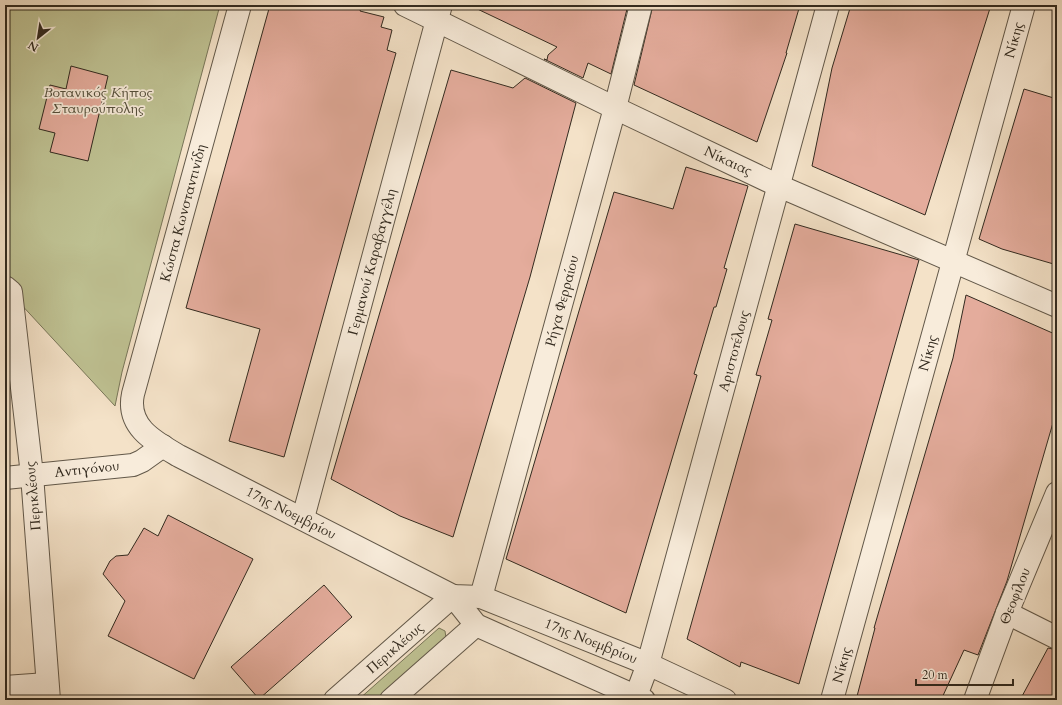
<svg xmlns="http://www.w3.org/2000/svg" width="1062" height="705" viewBox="0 0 1062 705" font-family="Cardo,serif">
	<rect width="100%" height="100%" fill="#f4e2c8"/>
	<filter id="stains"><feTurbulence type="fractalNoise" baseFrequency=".005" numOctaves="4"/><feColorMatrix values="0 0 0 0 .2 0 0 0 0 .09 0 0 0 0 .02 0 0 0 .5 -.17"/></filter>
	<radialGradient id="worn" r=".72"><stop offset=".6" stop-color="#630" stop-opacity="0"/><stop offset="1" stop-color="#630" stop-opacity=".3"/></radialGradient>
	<g fill="#bfc293" stroke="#787659">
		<polygon points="5,5 220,5 122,372 115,406 5,287"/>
		<polygon points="439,628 445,631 446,638 376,700 358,700"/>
	</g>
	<g fill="#e4ac9c" stroke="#322a1f">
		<polygon points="270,5 362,5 360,11 384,17 381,27 392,30 387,50 396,53 284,457 229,441 260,329 186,308"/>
		<polygon points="469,5 628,5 611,74 588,63 583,78 544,59 547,60 548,55 557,47"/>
		<polygon points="653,5 800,5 786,53 787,53 757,142 634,85"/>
		<polygon points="851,5 991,5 925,215 812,166 832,68"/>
		<polygon points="71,66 108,76 88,161 50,152 55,133 39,129 50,85 66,89"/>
		<polygon points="451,70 513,88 525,78 576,103 530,277 453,537 400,516 331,479"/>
		<polygon points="1024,89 1057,99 1057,265 1002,249 979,239"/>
		<polygon points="686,167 748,186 724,268 727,269 716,307 714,307 694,374 697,375 626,613 506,559 614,192 673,209"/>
		<polygon points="795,224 919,260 799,684 741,662 740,667 687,639 761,376 756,375 772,320 768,319"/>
		<polygon points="966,295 1057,335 1057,409 1007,581 978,655 964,650 941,700 856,700 875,628 874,628 953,358"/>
		<polygon points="168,515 253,559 194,679 108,636 125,601 103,574 110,561 116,556 128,555 144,528 158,536"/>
		<polygon points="324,585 352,617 259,699 231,667"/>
		<polygon points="1048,648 1057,650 1057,700 1020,700"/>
	</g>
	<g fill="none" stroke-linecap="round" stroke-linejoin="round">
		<g stroke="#625849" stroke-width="24">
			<g id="minor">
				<polyline points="405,5 615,108 779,186 1057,306"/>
				<polyline points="5,287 11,292 32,475 49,700"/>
				<polyline points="303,518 441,5"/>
				<polyline points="481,597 615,108 641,5"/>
				<polyline points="1007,613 1057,638"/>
				<polyline points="5,687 47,684"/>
				<polyline points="636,696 648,664 828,5"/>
				<polyline points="335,700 453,596"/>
				<polyline points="391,700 476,625"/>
				<polyline points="832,700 1024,5"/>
				<polyline points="975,700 1007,613 1057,493"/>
			</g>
		</g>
		<g stroke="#625849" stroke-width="24">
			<g id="tertiary">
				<path d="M240 5 133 394C126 427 155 442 179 456L453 596 481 597 648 664 725 700"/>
				<polyline points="5,478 133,465 142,461 163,446"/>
				<polyline points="453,596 476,625 644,700"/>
			</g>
		</g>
		<use href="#minor" stroke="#f8ecdb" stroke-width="22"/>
		<use href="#tertiary" stroke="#f8ecdb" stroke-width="22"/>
	</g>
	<g text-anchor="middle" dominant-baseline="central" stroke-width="3.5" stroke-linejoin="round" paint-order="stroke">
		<g font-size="14" fill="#322a1f" stroke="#f8ecdb">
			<text transform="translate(1014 40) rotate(-75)">Νίκης</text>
			<text transform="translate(728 161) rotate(25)">Νίκαιας</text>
			<text transform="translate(183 213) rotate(-75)">Κώστα Κωνσταντινίδη</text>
			<text transform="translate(372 262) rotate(-75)">Γερμανού Καραβαγγέλη</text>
			<text transform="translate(562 301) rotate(-75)">Ρήγα Φερραίου</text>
			<text transform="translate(734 351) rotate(-75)">Αριστοτέλους</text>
			<text transform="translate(928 353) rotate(-75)">Νίκης</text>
			<text transform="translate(87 469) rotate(-6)">Αντιγόνου</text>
			<text transform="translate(33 496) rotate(-95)">Περικλέους</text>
			<text transform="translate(291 513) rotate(27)">17ης Νοεμβρίου</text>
			<text transform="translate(1015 596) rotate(-68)">Θεοφίλου</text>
			<text transform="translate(591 641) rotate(22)">17ης Νοεμβρίου</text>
			<text transform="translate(395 648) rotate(-41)">Περικλέους</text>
			<text transform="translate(842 665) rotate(-75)">Νίκης</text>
		</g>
		<g font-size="14" font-style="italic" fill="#55503c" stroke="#f8ecdb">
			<text x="98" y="92">Βοτανικός Κήπος<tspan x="98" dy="16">Σταυρούπολης</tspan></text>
		</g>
	</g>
	<rect width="1062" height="705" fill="none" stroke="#f4e2c8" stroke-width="20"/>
	<rect x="6" y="6" width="1050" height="693" fill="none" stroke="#322a1f" stroke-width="2"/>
	<rect x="10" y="10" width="1042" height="685" fill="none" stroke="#322a1f"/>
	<g transform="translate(38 38) rotate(210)" stroke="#f8ecdb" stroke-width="3" paint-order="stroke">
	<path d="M0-3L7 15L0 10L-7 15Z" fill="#322a1f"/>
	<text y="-6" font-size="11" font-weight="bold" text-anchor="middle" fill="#322a1f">N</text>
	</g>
	<path d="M916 679v6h97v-6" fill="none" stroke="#322a1f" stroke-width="2"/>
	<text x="922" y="679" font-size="12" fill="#322a1f" stroke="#f8ecdb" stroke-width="3" paint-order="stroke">20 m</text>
	<rect width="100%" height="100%" filter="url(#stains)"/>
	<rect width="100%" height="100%" fill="url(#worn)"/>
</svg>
